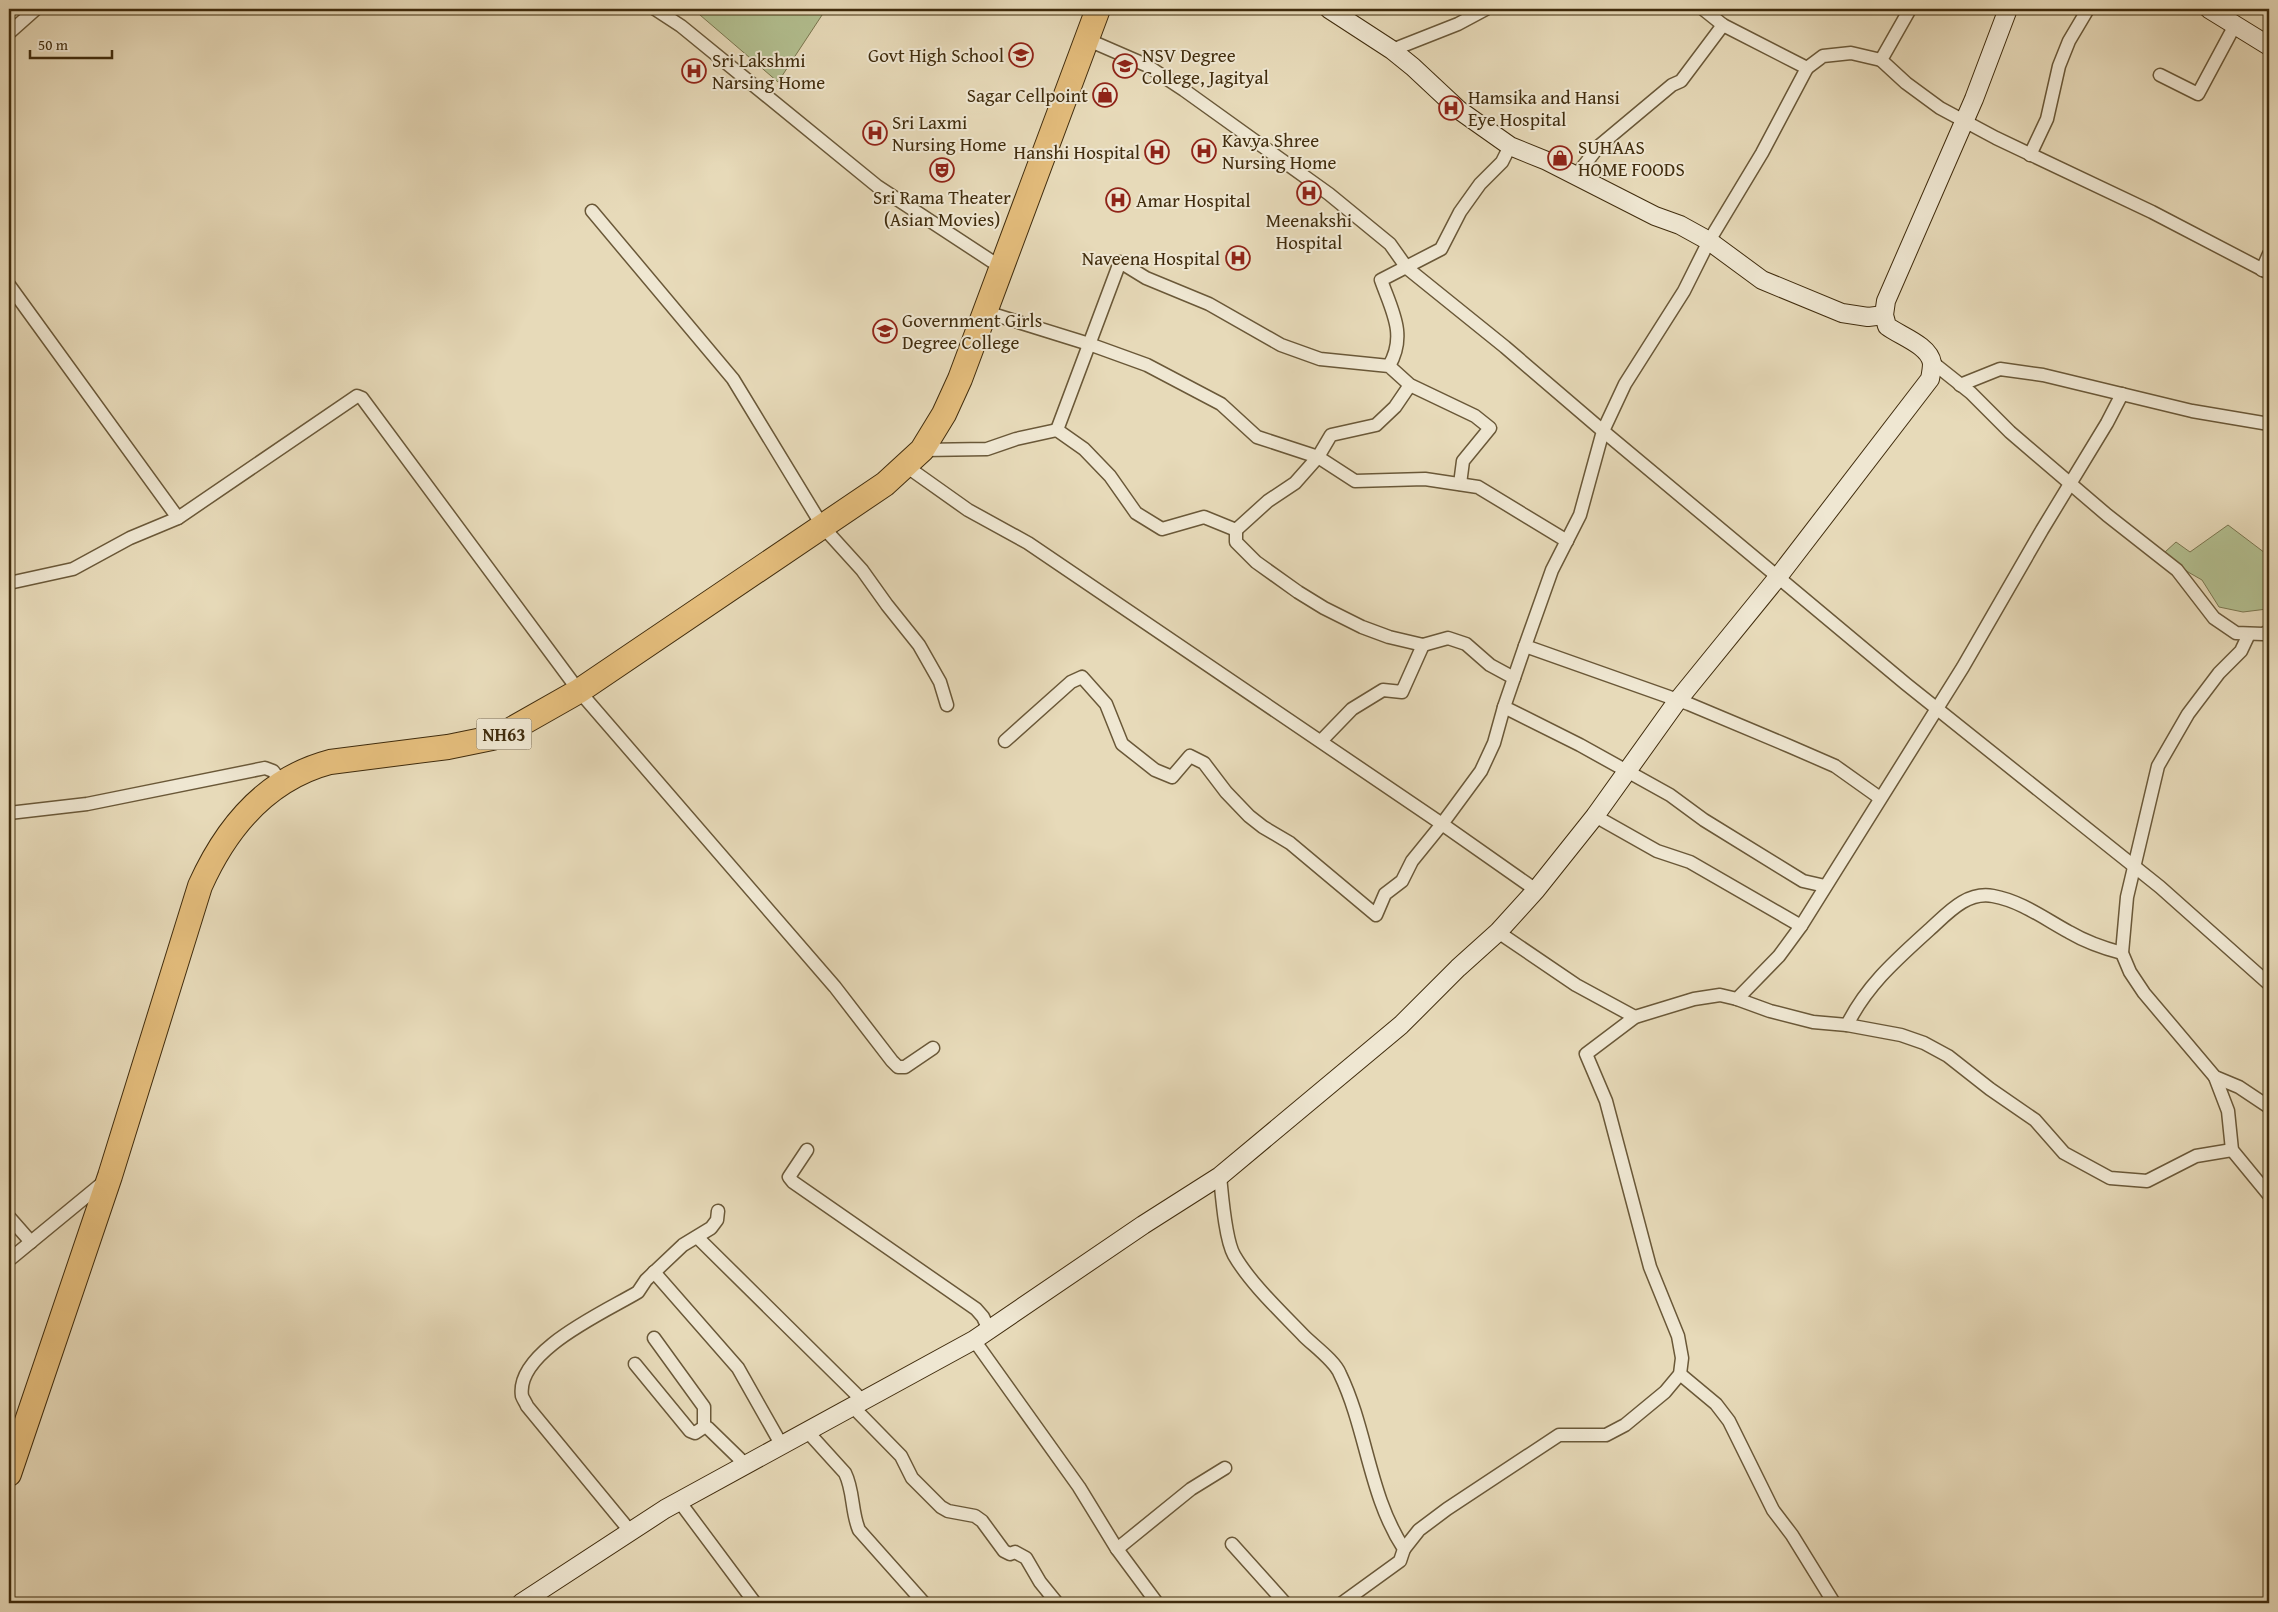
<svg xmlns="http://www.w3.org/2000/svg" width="2278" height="1612" viewBox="0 0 2278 1612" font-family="'Gentium Book Plus',serif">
	<rect width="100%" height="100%" fill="#e7dab9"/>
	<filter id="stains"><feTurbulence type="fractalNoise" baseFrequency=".004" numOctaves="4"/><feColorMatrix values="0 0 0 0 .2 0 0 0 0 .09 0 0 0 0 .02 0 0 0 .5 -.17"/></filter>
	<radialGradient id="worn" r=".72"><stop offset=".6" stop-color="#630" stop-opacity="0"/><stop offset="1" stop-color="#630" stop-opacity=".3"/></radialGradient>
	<g fill="#b3c091" stroke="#7a764f">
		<polygon points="693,9 826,9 778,82"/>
		<polygon points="2228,525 2269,556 2269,607 2267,609 2243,612 2219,607 2202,580 2188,572 2165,552 2176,542 2190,552"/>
	</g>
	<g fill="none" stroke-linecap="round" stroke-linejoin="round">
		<g stroke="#6a5838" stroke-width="15">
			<g id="street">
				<polyline points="655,9 681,26 877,186 1002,268"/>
				<polyline points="1703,9 1723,25 1807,68 1823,56 1851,53 1881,60"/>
				<polyline points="1910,9 1881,60 1906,83 1940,108 1996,138 2152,212 2269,273"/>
				<polyline points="9,33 36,9"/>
				<polyline points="1086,39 1146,65 1184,90 1329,194 1390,244 1407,268 1505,347 1603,431 1580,515 1552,570 1525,646 1689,704 1789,746 1835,766 1880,798"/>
				<polyline points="1392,50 1458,24 1486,9"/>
				<polyline points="1807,68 1762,153 1709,241 1684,291 1625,384 1603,431 1906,684 2160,887 2269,984"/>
				<polyline points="2160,75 2198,94 2235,25"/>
				<polyline points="2030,155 2047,119 2059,66 2069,41 2088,9"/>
				<polyline points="1575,177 1599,146 1672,85 1681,81 1723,25"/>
				<polyline points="592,211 733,379 823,527 862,570 887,605 919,645 940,682 947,705"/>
				<polyline points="2262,270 2269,254"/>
				<polyline points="9,285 178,518"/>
				<polyline points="986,312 1089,344 1147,365 1221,404 1257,437 1318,457 1355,481 1425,479 1478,487 1567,541"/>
				<polyline points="1932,362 1971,393 2010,432 2107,515 2177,570 2214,618 2236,633 2263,634 2269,631"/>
				<path d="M1389 366C1407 335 1392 311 1381 280L1441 249 1460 212 1480 184 1502 162 1510 146"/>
				<polyline points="1410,385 1395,407 1376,425 1331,435 1318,457 1295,483 1268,501 1236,530 1204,517 1162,529 1136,513 1110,476 1084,449 1057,430 1120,262 1146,278 1209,304 1281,345 1320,359 1389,366 1410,385 1475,416 1490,428 1463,461 1460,484"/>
				<polyline points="1960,385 2000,369 2043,375 2192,411 2269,424"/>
				<polyline points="922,450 987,449 1016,439 1057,430"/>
				<polyline points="906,466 968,510 1028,543 1442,824 1412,861 1402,881 1385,894 1376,915 1290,843 1263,827 1249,816 1226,792 1204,763 1190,756 1172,777 1155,770 1122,744 1106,704 1082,677 1071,682 1005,741"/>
				<polyline points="1236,530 1236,542 1256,562 1298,592 1324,608 1362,627 1389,637 1423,645 1448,638 1466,644 1490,665 1514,678"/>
				<polyline points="9,583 73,569 130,538 178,518 357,396 362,398 579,691 835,987 892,1061 898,1067 905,1067 933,1048"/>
				<polyline points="2249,634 2241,651 2219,673 2188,714 2158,766 2127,897 2122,953 2130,972 2144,993 2215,1077 2239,1087 2269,1107"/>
				<polyline points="1525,646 1504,707 1580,745 1670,795 1704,820 1803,881 1825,886"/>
				<polyline points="1504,707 1494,743 1481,771 1442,824 1536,890"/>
				<polyline points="1321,741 1352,709 1383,690 1402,692 1423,645"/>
				<polyline points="9,813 87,804 265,768 273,771 283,784"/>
				<polyline points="1595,816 1657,851 1690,862 1801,926"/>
				<polyline points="1498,932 1576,985 1635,1017"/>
				<polyline points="1737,999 1770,1011 1813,1022 1847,1025 1901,1035 1924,1043 1948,1056 1990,1089 2035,1120 2064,1153 2110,1178 2147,1181 2196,1156 2232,1150"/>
				<path d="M1847 1025C1867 985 1896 960 1929 930 1947 914 1966 891 1993 896 2021 901 2045 919 2069 932 2086 942 2103 948 2122 953"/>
				<polyline points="2215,1077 2228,1111 2232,1150 2269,1195"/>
				<polyline points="807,1150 789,1177 793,1182 976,1309 983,1317 989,1330"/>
				<path d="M1220 1176C1222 1195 1225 1239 1234 1255 1250 1283 1281 1312 1304 1336 1314 1346 1335 1361 1340 1374 1367 1430 1369 1496 1404 1549L1400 1561 1342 1603"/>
				<polyline points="9,1217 31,1242"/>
				<polyline points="697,1237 862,1400"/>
				<polyline points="9,1260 105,1181"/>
				<polyline points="654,1272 738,1368 781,1444"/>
				<polyline points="654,1338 704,1407 704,1427"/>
				<polyline points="974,1340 1079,1487 1117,1549 1157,1603"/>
				<polyline points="635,1364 690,1431 695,1433 704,1427 708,1428 745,1464"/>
				<polyline points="1680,1374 1716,1404 1729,1421 1773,1510 1792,1535 1834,1603"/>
				<polyline points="852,1406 901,1456 912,1478 941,1507 948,1511 975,1516 982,1521 1004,1551 1010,1554 1015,1552 1026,1558 1040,1582 1057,1603"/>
				<path d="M806 1430 845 1473C854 1491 851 1511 859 1530L924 1603"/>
				<polyline points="679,1501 755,1603"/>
				<path d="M630 1531 527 1406C526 1403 523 1399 522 1396 515 1351 607 1311 638 1292L646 1280 683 1245 711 1228 717 1220 718 1211"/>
				<polyline points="1232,1544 1285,1603"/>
				<polyline points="1117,1549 1191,1489 1225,1468"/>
				<polyline points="1404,1549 1419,1530 1447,1509 1559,1435 1606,1435 1625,1425 1665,1392 1680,1374 1682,1358 1678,1336 1650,1267 1606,1101 1586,1054 1635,1017 1694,999 1720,995 1737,999 1779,956 1801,926 1963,667 2042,530 2107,423 2122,394"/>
			</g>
		</g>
		<g stroke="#402c0d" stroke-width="20">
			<g id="secondary">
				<polyline points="1329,9 1392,50 1413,67 1459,110 1510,146 1547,161 1655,216 1680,225 1709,241 1762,280 1842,313 1868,317 1884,315"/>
				<polyline points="2209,9 2269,46"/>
				<path d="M521 1603 665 1509 974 1340 1143 1225 1220 1176 1401 1025 1458 968 1498 932 1536 890 1595 816 1678 700 1778 577 1930 379C1931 374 1932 368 1932 363 1929 345 1900 336 1887 326L1884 315 1886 301 1974 99 2008 9"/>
			</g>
		</g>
		<g stroke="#402c0d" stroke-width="26">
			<path id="highway" d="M9 1474 110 1176 200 886C226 828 266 779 330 762L448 747 492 738 505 733 579 691 885 484 922 450 944 414 960 379 1098 9"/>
		</g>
		<use href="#street" stroke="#efe7d2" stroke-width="12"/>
		<use href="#secondary" stroke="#efe7d2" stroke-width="18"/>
		<use href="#highway" stroke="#e4bd7c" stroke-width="24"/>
	</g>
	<defs>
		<g id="school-ring" transform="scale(1.25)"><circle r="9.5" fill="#efe7d2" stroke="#8f2418" stroke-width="1.5"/><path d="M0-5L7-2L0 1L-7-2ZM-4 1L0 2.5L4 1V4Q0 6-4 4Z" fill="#8f2418"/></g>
		<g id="university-ring" transform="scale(1.25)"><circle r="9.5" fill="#efe7d2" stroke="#8f2418" stroke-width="1.5"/><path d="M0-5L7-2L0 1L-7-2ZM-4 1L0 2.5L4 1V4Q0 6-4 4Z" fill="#8f2418"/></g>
		<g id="hospital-ring" transform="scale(1.25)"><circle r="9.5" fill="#efe7d2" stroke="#8f2418" stroke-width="1.5"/><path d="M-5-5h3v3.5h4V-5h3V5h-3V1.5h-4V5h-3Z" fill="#8f2418"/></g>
		<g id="shop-ring" transform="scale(1.25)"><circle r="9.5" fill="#efe7d2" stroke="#8f2418" stroke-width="1.5"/><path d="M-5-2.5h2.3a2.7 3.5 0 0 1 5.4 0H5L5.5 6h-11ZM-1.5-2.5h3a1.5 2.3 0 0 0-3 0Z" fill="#8f2418"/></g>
		<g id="theatre-ring" transform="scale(1.25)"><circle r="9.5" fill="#efe7d2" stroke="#8f2418" stroke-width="1.5"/><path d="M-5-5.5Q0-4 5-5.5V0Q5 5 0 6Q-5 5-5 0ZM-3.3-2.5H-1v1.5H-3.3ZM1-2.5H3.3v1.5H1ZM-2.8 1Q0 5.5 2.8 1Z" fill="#8f2418"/></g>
	</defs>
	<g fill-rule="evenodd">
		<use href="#school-ring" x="1021" y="55"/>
		<use href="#university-ring" x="1125" y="66"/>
		<use href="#hospital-ring" x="694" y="71"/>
		<use href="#shop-ring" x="1105" y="95"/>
		<use href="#hospital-ring" x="1451" y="108"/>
		<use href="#hospital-ring" x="875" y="133"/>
		<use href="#hospital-ring" x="1204" y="151"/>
		<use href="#hospital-ring" x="1157" y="152"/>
		<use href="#shop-ring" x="1560" y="158"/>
		<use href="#theatre-ring" x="942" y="170"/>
		<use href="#hospital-ring" x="1309" y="193"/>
		<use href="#hospital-ring" x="1118" y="200"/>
		<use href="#hospital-ring" x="1238" y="258"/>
		<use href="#university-ring" x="885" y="331"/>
	</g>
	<g text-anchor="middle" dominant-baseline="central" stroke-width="4" stroke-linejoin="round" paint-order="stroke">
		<rect fill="#efe7d2" stroke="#746448" stroke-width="1" x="476.5" y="718.5" width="55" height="31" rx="4"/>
		<g font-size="18" font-weight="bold" fill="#402c0d">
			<text x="504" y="734">NH63</text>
		</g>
		<g font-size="19" fill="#402c0d" stroke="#efe7d2" text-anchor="start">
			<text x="1004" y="55" text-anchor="end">Govt High School</text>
			<text x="1142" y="55">NSV Degree<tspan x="1142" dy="22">College, Jagityal</tspan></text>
			<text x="712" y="60">Sri Lakshmi<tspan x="712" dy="22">Narsing Home</tspan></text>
			<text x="1088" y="95" text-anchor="end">Sagar Cellpoint</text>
			<text x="1468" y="97">Hamsika and Hansi<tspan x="1468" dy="22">Eye Hospital</tspan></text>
			<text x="892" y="122">Sri Laxmi<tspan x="892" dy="22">Nursing Home</tspan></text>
			<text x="1222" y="140">Kavya Shree<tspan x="1222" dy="22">Nursing Home</tspan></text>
			<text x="1578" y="147">SUHAAS<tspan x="1578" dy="22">HOME FOODS</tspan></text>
			<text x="1140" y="152" text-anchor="end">Hanshi Hospital</text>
			<text x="942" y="197" text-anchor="middle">Sri Rama Theater<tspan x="942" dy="22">(Asian Movies)</tspan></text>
			<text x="1136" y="200">Amar Hospital</text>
			<text x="1309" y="220" text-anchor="middle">Meenakshi<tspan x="1309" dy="22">Hospital</tspan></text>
			<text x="1220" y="258" text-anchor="end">Naveena Hospital</text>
			<text x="902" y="320">Government Girls<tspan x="902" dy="22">Degree College</tspan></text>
		</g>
	</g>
	<rect width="2278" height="1612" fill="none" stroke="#e7dab9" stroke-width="30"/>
	<rect x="10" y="10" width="2258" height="1592" fill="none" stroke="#402c0d" stroke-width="2.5"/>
	<rect x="15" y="15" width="2248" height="1582" fill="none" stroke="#402c0d"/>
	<path d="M30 50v8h82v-8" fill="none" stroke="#402c0d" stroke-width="2.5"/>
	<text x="38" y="50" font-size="15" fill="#402c0d" stroke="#efe7d2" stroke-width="4" paint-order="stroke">50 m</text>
	<rect width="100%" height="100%" filter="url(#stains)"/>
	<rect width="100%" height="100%" fill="url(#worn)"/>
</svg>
